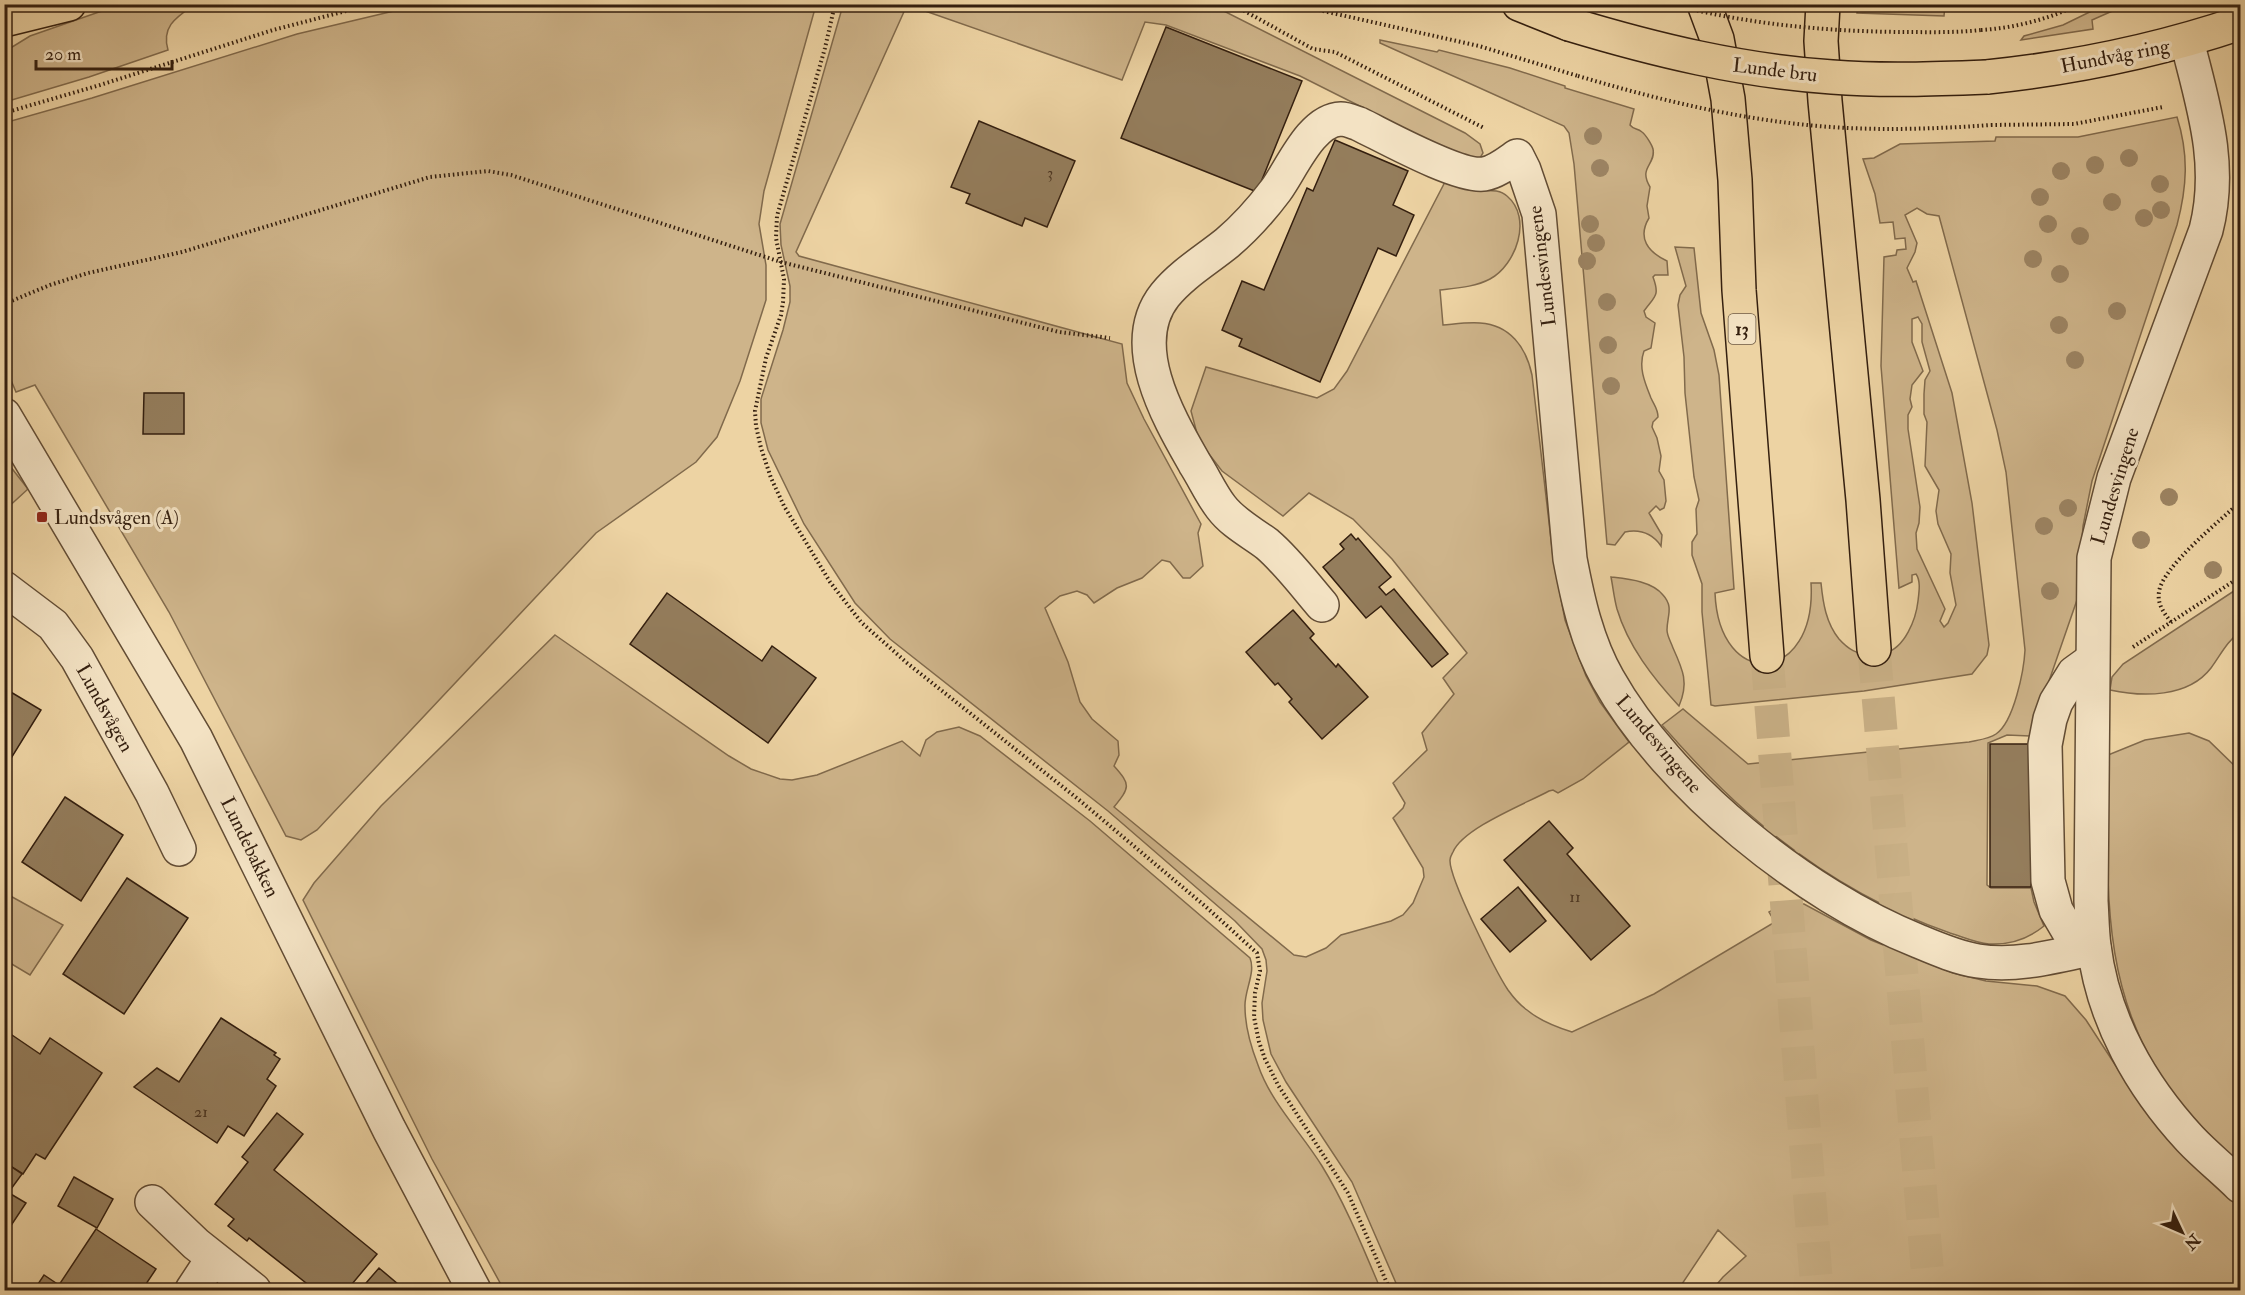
<svg xmlns="http://www.w3.org/2000/svg" width="2245" height="1295" viewBox="0 0 2245 1295" font-family="'IM FELL Double Pica',serif">
	<rect width="100%" height="100%" fill="#edd3a3"/>
	<filter id="stains"><feTurbulence type="fractalNoise" baseFrequency=".00333" numOctaves="4"/><feColorMatrix values="0 0 0 0 .2 0 0 0 0 .09 0 0 0 0 .02 0 0 0 .5 -.17"/></filter>
	<radialGradient id="worn" r=".72"><stop offset=".6" stop-color="#630" stop-opacity="0"/><stop offset="1" stop-color="#630" stop-opacity=".3"/></radialGradient>
	<g fill="#ceb48a" stroke="#816a4c" stroke-width="1.5" fill-rule="evenodd">
		<polygon points="2106,4 2126,5 2092,20 2093,29 2021,40 2024,36 2063,25"/>
		<path d="M119 5H194C177 17 161 26 168 50L89 77 5 102 4 52 30 36Z"/>
		<polygon points="419,5 816,5 764,191 759,224 766,265 766,300 740,381 717,437 696,462 596,533 317,830 301,840 286,836 169,612 35,385 16,392 5,366 4,123 92,98 297,34"/>
		<path d="M843 5H907L796 252 799 256 1122 344 1127 383 1144 419 1201 524 1198 533 1203 566 1190 578H1183L1170 562 1162 560 1142 578 1117 588 1094 603 1087 595 1077 591 1060 596 1045 608 1068 662 1080 702 1092 719 1118 741 1119 755 1114 766C1131 785 1130 787 1114 807L1294 955 1306 957 1326 948 1341 935 1391 921 1403 915 1413 903 1424 877 1423 868 1393 818 1403 808 1405 803 1393 783 1427 750 1422 733 1454 694 1443 678 1467 653 1392 559 1353 519 1309 493 1283 516 1222 471 1199 441 1191 411 1206 367 1317 398 1334 389 1347 371 1446 180C1454 184 1462 189 1471 190 1483 192 1498 187 1507 196 1533 218 1516 265 1490 279 1475 287 1457 288 1440 290L1443 325C1455 324 1468 322 1480 323 1510 325 1526 347 1532 375L1553 557 1565 620 1586 676 1600 702 1629 742 1583 779 1558 793 1553 790 1549 791C1525 804 1463 828 1453 852 1452 854 1450 857 1450 860 1449 878 1496 972 1508 990 1513 997 1520 1005 1527 1010 1540 1021 1556 1027 1572 1032L1654 994 1775 922 1769 912 1784 904H1804L1871 940 1953 973 1986 981 2037 986 2065 996 2086 1020 2127 1083 2152 1116 2240 1198V1290H1712L1723 1277 1746 1256 1718 1230 1678 1290H1399L1352 1182 1286 1082 1271 1054 1263 1020 1262 1003 1267 971 1266 960 1262 949 1235 921 1108 811 890 639 855 603 804 524 768 450 761 423V399L783 330 790 302V286L781 245 780 224Z"/>
		<polygon points="908,5 1212,5 1465,133 1480,144 1483,153 1480,158 1457,155 1300,76 1166,25 1145,22 1122,80"/>
		<polygon points="1858,5 1945,5 1944,16 1857,13"/>
		<path d="M1380 40 1437 52 1439 50 1510 68 1565 86V88L1634 109 1630 125C1634 130 1637 128 1642 132 1646 135 1652 145 1653 149 1656 165 1638 167 1650 187L1647 206 1649 218C1637 238 1648 252 1667 261L1668 275H1655L1653 277C1660 296 1655 296 1644 311L1646 317 1655 323 1651 348 1644 351C1638 367 1645 383 1651 398 1654 405 1658 409 1658 417L1653 422 1652 427 1657 438 1661 456 1659 471 1664 480 1666 501 1664 508 1660 510 1656 506 1649 513 1662 535 1661 546C1652 533 1640 529 1625 532L1615 545 1607 544 1574 164 1569 133 1564 126 1380 43Z"/>
		<path d="M2177 117C2189 155 2187 187 2177 225L2092 481 2083 526 2078 597 2030 736 2007 735 1988 743 1987 885 1991 888H2031L2034 902 2044 926C2028 939 2010 945 1989 944 1976 943 1963 937 1950 933 1875 907 1807 865 1748 813 1717 786 1689 756 1662 725L1683 709 1748 764 1969 742C1978 740 1989 739 1996 734 2014 722 2024 670 2025 650L2006 472 1997 430 1939 216 1927 214 1917 208 1905 215 1917 243 1915 252 1907 268 1913 282 1916 281 1952 393 1972 503 1989 645 1987 655 1972 674 1864 691 1715 706 1711 705 1702 612V584L1692 555V542L1697 534 1696 509 1699 500 1694 477 1685 393 1684 357 1678 305 1680 295 1686 286 1675 247 1694 248 1701 313 1714 350 1719 375 1734 589 1715 593C1719 692 1817 684 1811 583H1821C1823 603 1826 623 1839 639 1848 649 1857 655 1871 654 1875 654 1881 654 1885 653 1905 648 1916 619 1918 601 1919 592 1921 581 1916 574L1912 575V582L1899 588 1881 366 1884 257 1896 255 1897 250 1906 249 1905 238 1895 239 1893 222 1880 223 1875 194 1863 159 1874 158 1900 144 1995 141 1996 137H2078ZM1918 317 1922 324V342L1930 371 1925 380 1924 394V414L1927 422 1925 466 1939 490 1936 511 1938 524 1951 554 1950 573 1956 605 1948 623 1944 627 1940 621 1945 609 1917 549 1916 533 1919 523 1920 507 1908 429V415L1912 407 1910 399 1912 385 1923 371 1912 342V319Z"/>
		<polygon points="4,451 10,466 28,489 5,510"/>
		<path d="M1611 577C1628 579 1652 581 1663 595 1674 607 1667 616 1667 630 1667 636 1671 642 1673 648 1683 670 1689 683 1679 706 1653 678 1628 646 1617 609 1614 598 1613 587 1611 577Z"/>
		<path d="M2240 587V632C2227 641 2220 656 2211 668 2188 698 2142 697 2110 690L2112 677 2123 664Z"/>
		<path d="M555 635 729 756 751 769 780 779 792 780 817 775 902 741 920 756 926 740 937 732 959 727 980 736 1090 821 1250 958C1256 973 1244 991 1245 1007 1245 1027 1251 1047 1258 1065 1271 1103 1301 1132 1322 1166 1346 1205 1363 1248 1381 1290H504L432 1159 303 900 314 883 381 806Z"/>
		<path d="M2189 733 2209 741 2240 771V1165C2218 1142 2194 1122 2175 1096 2096 994 2108 876 2108 755L2145 740Z"/>
		<polygon points="5,893 63,925 30,975 5,960"/>
	</g>
	<g fill="#947d5c" stroke="#341f0f" stroke-width="1.5">
		<polygon points="1166,27 1302,81 1257,192 1121,138"/>
		<polygon points="979,121 1075,161 1047,227 1025,218 1022,226 966,203 970,194 951,187"/>
		<polygon points="1335,140 1408,171 1393,205 1414,215 1396,256 1378,248 1320,382 1239,346 1242,339 1222,330 1242,281 1264,290 1307,188 1313,191"/>
		<polygon points="144,393 184,393 184,434 143,434"/>
		<polygon points="1351,534 1356,540 1358,538 1391,577 1379,587 1386,595 1394,589 1448,654 1432,667 1381,606 1366,618 1323,567 1344,549 1340,544"/>
		<polygon points="667,593 762,661 772,646 816,678 768,743 630,644"/>
		<polygon points="1293,610 1314,634 1310,638 1336,667 1338,664 1368,697 1322,739 1289,702 1292,699 1278,683 1275,685 1246,652"/>
		<polygon points="4,688 41,710 5,768 4,767"/>
		<polygon points="1990,744 2032,744 2031,887 1990,887"/>
		<polygon points="65,797 123,835 81,901 22,862"/>
		<polygon points="1549,821 1573,848 1567,854 1630,926 1591,960 1504,860"/>
		<polygon points="127,878 188,918 124,1014 63,974"/>
		<polygon points="1518,887 1546,921 1510,952 1481,919"/>
		<polygon points="221,1018 276,1053 274,1055 280,1059 267,1079 276,1086 244,1136 228,1126 217,1143 134,1087 157,1068 179,1082"/>
		<polygon points="12,1035 40,1054 50,1038 102,1073 45,1159 36,1154 23,1174 4,1162 4,1046"/>
		<polygon points="277,1113 303,1134 274,1170 377,1254 347,1290 315,1290 249,1238 247,1241 228,1226 234,1219 215,1204 248,1162 242,1157"/>
		<polygon points="4,1162 22,1174 11,1189 4,1185"/>
		<polygon points="74,1177 113,1199 97,1228 58,1206"/>
		<polygon points="4,1190 26,1203 4,1236"/>
		<polygon points="96,1229 156,1269 142,1290 34,1290 44,1275 59,1285"/>
		<polygon points="379,1268 405,1290 360,1290"/>
	</g>
	<g fill="none" stroke-linecap="round" stroke-linejoin="round">
		<g stroke="#c8af85" stroke-width="33" stroke-dasharray="33 16" stroke-linecap="butt">
			<polyline points="1874,649 1929,1290"/>
			<polyline points="1767,656 1817,1290"/>
		</g>
		<g stroke="#624c34" stroke-width="36">
			<g id="minor">
				<path d="M2187 41C2203 105 2223 164 2206 230L2114 478 2094 558 2091 901C2092 916 2092 931 2094 946 2103 1020 2141 1086 2190 1139 2206 1156 2224 1170 2240 1186"/>
				<polyline points="4,415 196,739 389,1129 474,1290"/>
				<polyline points="4,588 53,625 77,658 152,793 179,849"/>
				<path d="M1322 605C1304 584 1287 561 1267 544 1251 532 1233 523 1221 507 1211 494 1204 478 1195 464 1170 420 1125 345 1165 295 1182 274 1206 260 1227 243 1246 227 1261 210 1276 190 1292 168 1311 120 1341 119 1347 119 1353 122 1359 124 1384 136 1459 178 1484 174 1496 172 1507 163 1517 156L1524 170 1539 214 1570 559C1578 601 1587 642 1608 679 1668 786 1805 896 1918 941 1937 949 1958 958 1978 961 2018 967 2056 956 2094 948"/>
				<polyline points="2080,951 2056,910 2048,881 2045,745 2050,719 2056,702 2074,673 2092,660"/>
				<polyline points="152,1202 196,1244 254,1290"/>
				<polyline points="192,1290 213,1258"/>
			</g>
		</g>
		<g stroke="#341f0f" stroke-width="36">
			<g id="major">
				<polyline points="1519,4 1569,24"/>
				<polyline points="4,20 69,4"/>
				<path d="M1987 77C2074 68 2157 51 2240 23"/>
			</g>
		</g>
		<g stroke="#341f0f" stroke-width="36">
			<g id="highway">
				<polyline points="1704,4 1717,39 1728,99 1735,180 1739,290 1767,656"/>
				<polyline points="1823,4 1821,41 1825,101 1863,500 1874,649"/>
			</g>
		</g>
		<g stroke="#341f0f" stroke-width="4" stroke-dasharray="1.5 3" stroke-linecap="butt">
			<polyline points="835,4 825,48 777,216 776,238 784,279 783,302 781,315 766,358 755,411 756,426 761,448 771,478 784,506 830,582 861,622 907,663 1078,799 1205,906 1257,953 1260,971 1255,993 1254,1017 1259,1042 1265,1059 1278,1085 1348,1193 1390,1290"/>
			<polyline points="1232,4 1313,49 1335,52 1484,128"/>
			<polyline points="1292,4 1479,46 1578,76"/>
			<path d="M1981 30C2015 28 2049 19 2080 4"/>
			<polyline points="4,113 100,85 273,30 373,4"/>
			<polyline points="1991,125 2074,124 2163,107"/>
			<polyline points="4,304 50,285 88,273 182,252 430,177 488,171 511,175 781,262 1059,332 1110,338"/>
			<path d="M2171 622C2164 613 2157 604 2159 592 2162 567 2221 520 2240 502"/>
			<polyline points="2133,647 2240,577"/>
		</g>
		<use href="#minor" stroke="#f3e2c3" stroke-width="33"/>
		<use href="#major" stroke="#edd3a3" stroke-width="33"/>
		<use href="#highway" stroke="#edd3a3" stroke-width="33"/>
		<g stroke="#341f0f" stroke-width="36" stroke-linecap="butt">
			<path id="major-bridge" d="M1569 24C1655 50 1742 71 1832 77 1883 81 1935 79 1987 77"/>
		</g>
		<g stroke="#341f0f" stroke-width="4" stroke-dasharray="1.5 3" stroke-linecap="butt">
			<path d="M1671 4C1746 24 1822 31 1899 32 1926 32 1954 33 1981 30"/>
			<path d="M1578 76C1656 99 1736 119 1818 126 1876 131 1934 129 1991 125"/>
		</g>
		<use href="#major-bridge" stroke="#edd3a3" stroke-width="33"/>
	</g>
	<g fill="#9c8463">
		<circle cx="1593" cy="136" r="9"/>
		<circle cx="2129" cy="158" r="9"/>
		<circle cx="2095" cy="165" r="9"/>
		<circle cx="1600" cy="168" r="9"/>
		<circle cx="2061" cy="171" r="9"/>
		<circle cx="2160" cy="184" r="9"/>
		<circle cx="2040" cy="197" r="9"/>
		<circle cx="2112" cy="202" r="9"/>
		<circle cx="2161" cy="210" r="9"/>
		<circle cx="2144" cy="218" r="9"/>
		<circle cx="1590" cy="224" r="9"/>
		<circle cx="2048" cy="224" r="9"/>
		<circle cx="2080" cy="236" r="9"/>
		<circle cx="1596" cy="243" r="9"/>
		<circle cx="2033" cy="259" r="9"/>
		<circle cx="1587" cy="261" r="9"/>
		<circle cx="2060" cy="274" r="9"/>
		<circle cx="1607" cy="302" r="9"/>
		<circle cx="2117" cy="311" r="9"/>
		<circle cx="2059" cy="325" r="9"/>
		<circle cx="1608" cy="345" r="9"/>
		<circle cx="2075" cy="360" r="9"/>
		<circle cx="1611" cy="386" r="9"/>
		<circle cx="2169" cy="497" r="9"/>
		<circle cx="2068" cy="508" r="9"/>
		<circle cx="2044" cy="526" r="9"/>
		<circle cx="2141" cy="540" r="9"/>
		<circle cx="2213" cy="570" r="9"/>
		<circle cx="2050" cy="591" r="9"/>
	</g>
	<rect fill="#8f2418" stroke="#f3e2c3" stroke-width="2" x="36" y="511" width="12" height="12" rx="3"/>
	<g text-anchor="middle" dominant-baseline="central" stroke-width="6" stroke-linejoin="round" paint-order="stroke">
		<g font-size="16" fill="#4c3622">
			<text x="1050" y="173">3</text>
			<text x="1575" y="897">11</text>
			<text x="201" y="1112">21</text>
		</g>
		<rect fill="#f3e2c3" stroke="#6d5a45" stroke-width="1.5" x="1728.5" y="314" width="27" height="30" rx="4.5"/>
		<g font-size="18" font-weight="bold" fill="#341f0f">
			<text x="1742" y="329">13</text>
		</g>
		<g font-size="20" fill="#341f0f" stroke="#f3e2c3">
			<text transform="translate(2115 56) rotate(-11)">Hundvåg ring</text>
			<text transform="translate(1775 70) rotate(7)">Lunde bru</text>
			<text transform="translate(1542 266) rotate(-97)">Lundesvingene</text>
			<text transform="translate(2115 486) rotate(-73)">Lundesvingene</text>
			<text transform="translate(105 708) rotate(61)">Lundsvågen</text>
			<text transform="translate(1659 744) rotate(50)">Lundesvingene</text>
			<text transform="translate(250 847) rotate(64)">Lundebakken</text>
		</g>
		<g font-size="20" fill="#341f0f" stroke="#f3e2c3" text-anchor="start">
			<text x="54" y="517">Lundsvågen (A)</text>
		</g>
	</g>
	<rect width="2245" height="1295" fill="none" stroke="#edd3a3" stroke-width="24"/>
	<rect x="6" y="6" width="2233" height="1283" fill="none" stroke="#341f0f" stroke-width="3"/>
	<rect x="12" y="12" width="2221" height="1271" fill="none" stroke="#341f0f" stroke-width="1.5"/>
	<g transform="translate(2182 1232) rotate(134)" stroke="#f3e2c3" stroke-width="4.5" paint-order="stroke">
	<path d="M0-4.5L10 22L0 15L-10 22Z" fill="#341f0f"/>
	<text y="-9" font-size="16" font-weight="bold" text-anchor="middle" fill="#341f0f">N</text>
	</g>
	<path d="M36 60v9h136v-9" fill="none" stroke="#341f0f" stroke-width="3"/>
	<text x="45" y="60" font-size="18" fill="#341f0f" stroke="#f3e2c3" stroke-width="4.5" paint-order="stroke">20 m</text>
	<rect width="100%" height="100%" filter="url(#stains)"/>
	<rect width="100%" height="100%" fill="url(#worn)"/>
</svg>
